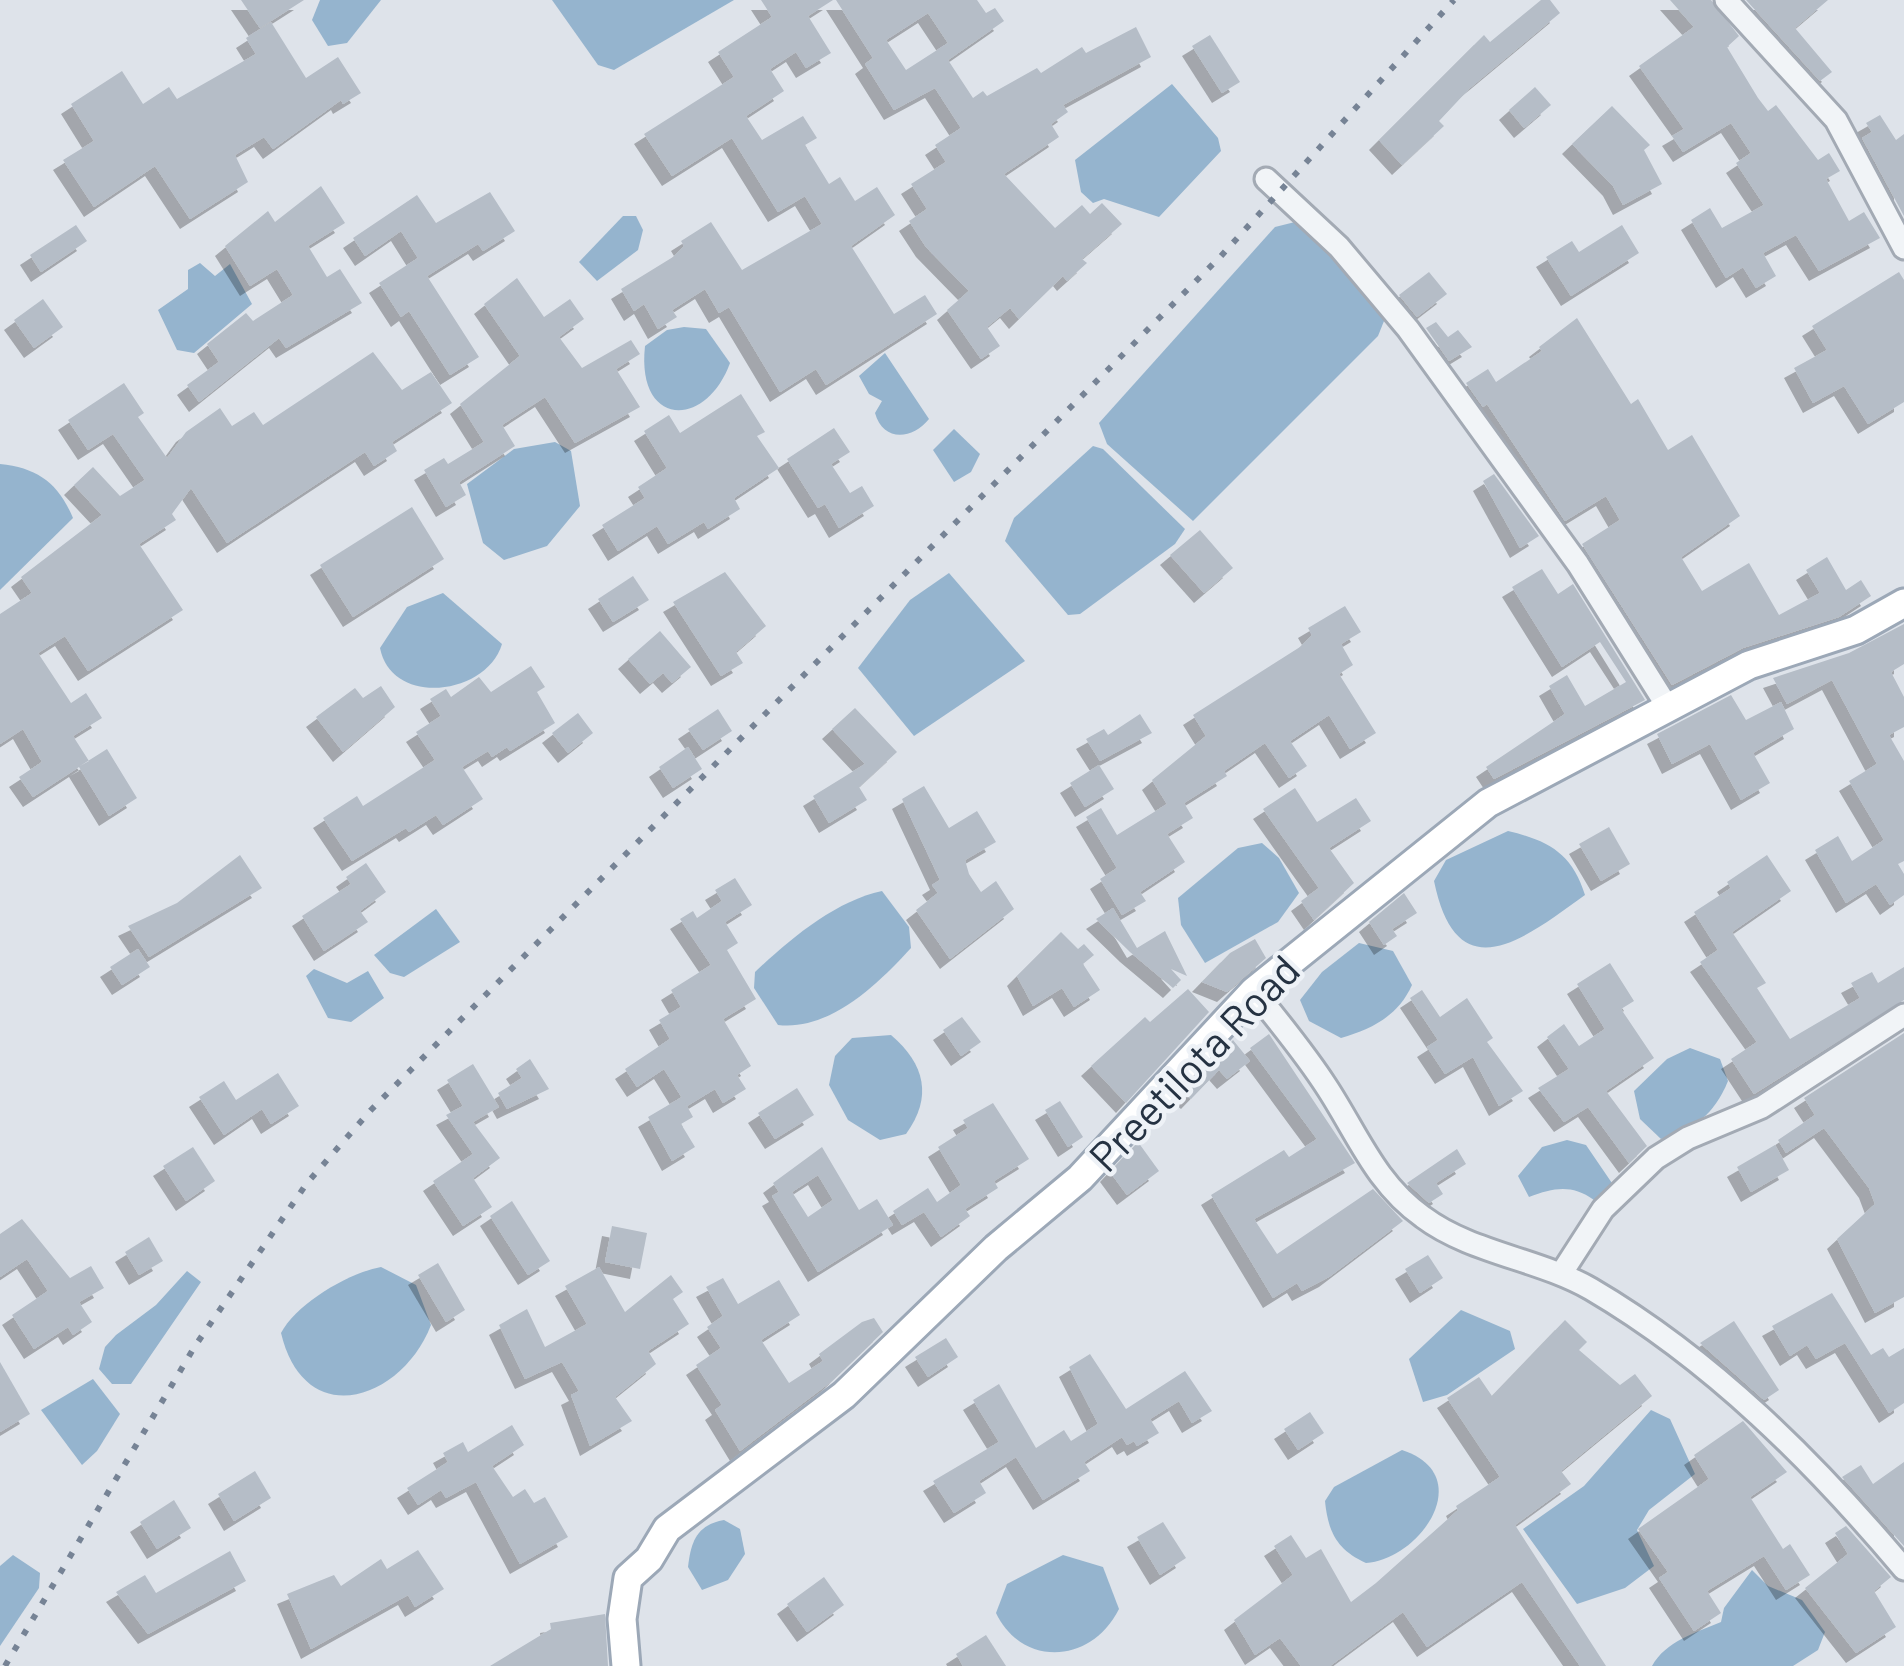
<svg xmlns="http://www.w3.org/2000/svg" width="1904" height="1666" viewBox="0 0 1904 1666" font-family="Barlow,sans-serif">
	<defs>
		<filter id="shadow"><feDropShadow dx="-10" dy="10" stdDeviation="0" flood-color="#0004"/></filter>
	</defs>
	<rect width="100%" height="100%" fill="#dee3ea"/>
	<g fill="#95b4ce">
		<polygon points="320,0 381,0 347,43 328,46 312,20"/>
		<polygon points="552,0 734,0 614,70 598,65"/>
		<polygon points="1172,84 1218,138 1221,151 1159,217 1104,199 1093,203 1081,192 1075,160"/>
		<polygon points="623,216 636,216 643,230 638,250 597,281 579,262"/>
		<polygon points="1295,222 1336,256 1386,316 1378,336 1193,521 1107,444 1099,423 1275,227"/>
		<polygon points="200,263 215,276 230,264 252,304 194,353 177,350 158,310 188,289 188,270"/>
		<path d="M684 327 706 329 730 363C706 429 636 428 645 346L667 330Z"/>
		<path d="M885 353 929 419C912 440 883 442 875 413L882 401 869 394 859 376Z"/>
		<polygon points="954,429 980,454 971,472 954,482 933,450"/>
		<polygon points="555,442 571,451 580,506 547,546 504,560 483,543 467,484 514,449"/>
		<polygon points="1093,446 1103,449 1185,529 1175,544 1080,614 1068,615 1005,541 1014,518"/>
		<path d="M0 464C38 468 58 483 73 518L0 590Z"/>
		<polygon points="949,573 1025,661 914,736 858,668 910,600"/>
		<path d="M443 593 502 644C487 695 392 708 380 648L407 607Z"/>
		<path d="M1508 831C1550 841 1572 854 1585 895 1524 939 1457 993 1434 881L1446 860Z"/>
		<polygon points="1262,843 1279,858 1299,893 1278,922 1205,963 1181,925 1178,898 1238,848"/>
		<path d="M882 891 909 927 911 948C878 984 830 1031 778 1025L754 988 755 972C790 939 835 901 882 891Z"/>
		<polygon points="436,909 460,942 404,977 390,973 374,955"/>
		<path d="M1359 943 1393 951 1412 985C1398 1016 1372 1029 1341 1038L1309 1021 1300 1000 1322 972Z"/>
		<polygon points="314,969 347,983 368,971 384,998 351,1022 328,1018 306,976"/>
		<path d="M891 1035C925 1064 933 1097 906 1134L880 1140 848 1120 829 1085 835 1056 852 1038Z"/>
		<path d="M1690 1048 1720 1059 1728 1081C1714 1115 1695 1128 1661 1139L1640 1119 1634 1091 1667 1059Z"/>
		<path d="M1567 1140 1586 1145 1616 1189 1594 1200C1571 1184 1554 1188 1529 1197L1518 1176 1542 1147Z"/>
		<path d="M381 1267 416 1285 431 1325C402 1400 305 1433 281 1333 296 1304 348 1273 381 1267Z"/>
		<polygon points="187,1271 201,1282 131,1384 112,1384 99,1369 105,1347 116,1335 156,1305"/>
		<polygon points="1461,1310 1510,1331 1515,1349 1447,1395 1423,1402 1409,1359"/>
		<polygon points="93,1379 120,1414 97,1451 82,1465 41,1410"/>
		<polygon points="1651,1410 1670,1419 1695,1474 1649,1510 1637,1530 1654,1566 1625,1588 1577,1604 1523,1529 1584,1486"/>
		<path d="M1402 1450C1478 1475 1421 1559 1366 1563 1337 1550 1328 1532 1325 1501L1334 1487Z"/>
		<path d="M724 1520 740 1529 745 1554 728 1580 702 1590 688 1567C691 1541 697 1525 724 1520Z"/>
		<polygon points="13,1555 40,1573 39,1588 0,1646 0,1566"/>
		<path d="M1063 1555 1103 1567 1119 1609C1090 1666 1021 1666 996 1613L1007 1584Z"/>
		<path d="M1752 1570 1768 1586 1802 1600 1825 1632 1818 1650 1793 1666H1652C1666 1641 1695 1633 1721 1622L1724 1608Z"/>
	</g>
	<g fill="#b5bdc7" fill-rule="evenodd" filter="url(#shadow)">
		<polygon points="241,0 304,0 260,28"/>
		<polygon points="761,0 833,0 808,16 831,53 806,68 796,52 770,69 784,91 746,116 762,140 803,116 817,138 805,145 829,184 840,177 855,201 877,187 895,215 851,246 894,314 925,295 937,314 826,385 816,369 780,392 729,307 719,313 705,289 672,310 677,317 658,329 644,304 634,311 621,289 673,257 684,246 681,241 711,222 742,270 822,224 805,196 778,212 732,138 672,176 644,134 734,77 718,52 772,17"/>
		<path d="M836 0H977L986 13 995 8 1004 21 948 60 973 98 983 91 987 96 1037 68 1041 73 1082 47 1086 53 1136 27 1151 57 1063 105 1068 112 1051 124 1059 137 1004 174 1055 228 1082 205 1090 214 1102 203 1122 224 1082 259 1087 263 1067 281 1063 276 1019 319 1010 308 987 327 1000 346 981 359 947 310 969 291 926 247 909 221 927 209 911 184 946 162 935 145 961 128 935 88 894 110 865 64 873 58ZM928 13 948 43 906 70 886 40Z"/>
		<polygon points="1541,0 1550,0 1560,13 1470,88 1439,121 1444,126 1402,165 1379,140 1484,35 1490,42"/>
		<polygon points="1670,0 1711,0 1739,36 1727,47 1758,98 1768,111 1776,105 1818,160 1829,153 1840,171 1826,179 1849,221 1864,212 1880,238 1819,271 1796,235 1763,253 1776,276 1756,288 1743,267 1726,278 1691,220 1710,208 1722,228 1764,205 1736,163 1751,153 1731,123 1683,152 1672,136 1684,129 1639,66 1694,27"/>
		<polygon points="1746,0 1828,0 1795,28 1832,72 1820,81"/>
		<polygon points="271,22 306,78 338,57 361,93 343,104 341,100 273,149 264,137 235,155 248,182 190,219 155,166 94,207 63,160 94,141 71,104 122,71 143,104 169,87 177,99 256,54 246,38"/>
		<polygon points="1210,35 1240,82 1222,93 1192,46"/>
		<polygon points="1535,87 1551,105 1524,128 1509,110"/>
		<polygon points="1612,106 1650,145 1644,150 1662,184 1623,205 1613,186 1572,144"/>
		<polygon points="1880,115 1896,140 1904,134 1904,216 1862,138 1872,132 1866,123"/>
		<polygon points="321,186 345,223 308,246 327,277 340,269 362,303 286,348 279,338 199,402 187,385 219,362 207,344 246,313 253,321 293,295 277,269 250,286 225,246 268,211 275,222"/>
		<polygon points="490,192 515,231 483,251 478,244 427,276 479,357 450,375 409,311 401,317 379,283 418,258 401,231 365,256 353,238 417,195 436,223"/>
		<polygon points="76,225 87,241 41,272 30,255"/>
		<polygon points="1622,225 1639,253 1571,296 1546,257 1572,241 1579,252"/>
		<polygon points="1429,272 1447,294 1417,317 1399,295"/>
		<polygon points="1899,272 1904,280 1904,402 1868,424 1844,386 1813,403 1794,368 1827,350 1812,326"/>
		<polygon points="517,278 544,317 570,299 584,319 559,337 582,368 631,340 640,354 616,369 640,407 575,443 545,397 502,425 515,446 459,482 466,495 446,507 424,470 444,458 448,464 484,442 460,404 520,356 484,304"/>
		<polygon points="43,299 63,327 34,348 14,320"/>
		<polygon points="1577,318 1631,404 1638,399 1668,450 1692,435 1740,516 1681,557 1702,591 1749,563 1779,615 1820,593 1806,570 1827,557 1846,590 1861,580 1871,596 1839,617 1743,648 1672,685 1582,544 1620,520 1606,496 1565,521 1487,404 1483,407 1466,383 1488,369 1496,382 1542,351 1539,347"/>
		<polygon points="1436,322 1448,337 1458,330 1472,347 1449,361 1426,328"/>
		<polygon points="373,352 402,390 431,372 452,403 392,442 397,451 374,466 365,452 227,543 191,488 172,514 176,520 139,544 183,610 88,671 65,636 38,653 71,703 86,693 102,718 73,736 89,761 80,766 107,749 137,798 109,816 79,767 33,797 19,777 42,762 23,729 0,744 0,614 32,593 21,577 102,515 74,485 93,467 120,496 145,480 113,434 88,450 68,420 124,383 144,413 138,417 167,458 186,432 220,408 232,426 254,412 263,425"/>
		<polygon points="741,394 765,432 757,436 779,468 734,498 740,509 708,529 704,522 668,544 657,526 618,551 602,525 645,498 638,487 667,468 644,431 669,415 680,433"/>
		<polygon points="834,428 850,452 831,464 850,493 862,486 874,506 839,528 825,504 818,508 787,459"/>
		<polygon points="1494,474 1539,536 1520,548 1483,481"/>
		<polygon points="412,507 444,559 353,617 320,565"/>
		<polygon points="1200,530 1233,568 1204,593 1170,555"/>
		<polygon points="1542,569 1558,594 1573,584 1645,700 1494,779 1486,767 1565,714 1549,686 1567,675 1585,706 1626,682 1600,642 1562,667 1512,587"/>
		<polygon points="725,572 766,626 736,652 743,663 721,676 673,602"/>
		<polygon points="633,576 649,600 613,622 598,599"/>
		<polygon points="1345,606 1361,632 1341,644 1353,665 1339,674 1376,733 1350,749 1329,715 1290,741 1307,766 1289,778 1265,743 1224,771 1227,776 1184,803 1193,818 1167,834 1185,862 1140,892 1146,901 1122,915 1100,879 1117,868 1086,817 1101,808 1117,835 1167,804 1152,780 1206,736 1193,715 1300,647 1312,635 1308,628"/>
		<polygon points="1904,624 1904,664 1891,672 1904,697 1904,727 1889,735 1904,761 1904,861 1898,864 1904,874 1904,895 1890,905 1876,884 1846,903 1815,850 1838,836 1852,861 1884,840 1849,781 1877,764 1832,680 1787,704 1773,678 1849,653"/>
		<polygon points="660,631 691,667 672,683 663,673 650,684 628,659"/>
		<polygon points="531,666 545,687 537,692 555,723 510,751 507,747 492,757 488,751 462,767 483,799 443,825 436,815 409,832 406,828 352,861 323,818 357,796 363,806 435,760 416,732 441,716 430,699 446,689 451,697 479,677 491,692"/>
		<polygon points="381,686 395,707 343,752 316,717 355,688 363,698"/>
		<polygon points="1731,695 1746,720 1781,702 1794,729 1753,753 1770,783 1741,800 1710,744 1672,764 1657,734"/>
		<polygon points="855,708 897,752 859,787 867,800 829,823 813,796 865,764 832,729"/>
		<polygon points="718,709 732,731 703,750 688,729"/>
		<polygon points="578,713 593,733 568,753 552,733"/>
		<polygon points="1140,714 1152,733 1100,761 1086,739 1104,729 1108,735"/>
		<polygon points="688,747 702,769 673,788 659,767"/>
		<polygon points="1099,765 1114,789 1085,807 1070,783"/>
		<polygon points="924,786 949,828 977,811 996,842 965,860 969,874 981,892 996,881 1014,909 950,959 916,910 938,893 932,885 940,880 902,799"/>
		<polygon points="1295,788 1317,822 1356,798 1371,821 1329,848 1354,883 1314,920 1301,901 1319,888 1263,809"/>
		<polygon points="1609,827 1630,864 1601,881 1579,844"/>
		<polygon points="240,855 262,888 149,957 128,926 177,903"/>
		<polygon points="1767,855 1791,891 1732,932 1766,983 1757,988 1790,1039 1860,998 1851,983 1872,972 1878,983 1904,967 1904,1000 1754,1094 1731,1059 1757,1042 1700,962 1718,950 1694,912 1731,888 1727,882"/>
		<polygon points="366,863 386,892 360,911 368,922 324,951 302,916 351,884 346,877"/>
		<polygon points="735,878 752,905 725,922 738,943 727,950 756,999 723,1019 751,1066 737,1075 746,1089 723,1103 715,1089 687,1106 664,1069 637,1087 625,1069 670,1039 659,1020 681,1007 671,990 711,965 680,919 693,911 697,918 722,901 715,890"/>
		<polygon points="1404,893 1417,913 1392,929 1397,936 1384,945 1369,922"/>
		<polygon points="1113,908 1137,948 1165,931 1187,976 1171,969 1181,980 1173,988 1130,952 1096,919"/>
		<polygon points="1061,932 1078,949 1084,944 1094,955 1083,964 1100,990 1074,1007 1062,988 1033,1006 1017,976"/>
		<polygon points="1255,939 1266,958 1227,992 1202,982 1230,953"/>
		<polygon points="138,949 150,967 122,985 110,967"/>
		<polygon points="1610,963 1634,1001 1621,1009 1654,1058 1606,1091 1647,1146 1629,1163 1588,1107 1564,1122 1538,1088 1569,1069 1547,1037 1564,1024 1579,1046 1605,1029 1577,984"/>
		<polygon points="1188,989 1209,1012 1126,1103 1091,1066 1145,1017 1150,1022"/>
		<polygon points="1422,990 1440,1017 1467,998 1493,1038 1487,1042 1523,1091 1499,1106 1473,1057 1445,1074 1427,1047 1438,1040 1410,998"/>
		<polygon points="962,1017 981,1042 961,1056 943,1030"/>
		<polygon points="1904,1033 1904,1297 1875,1313 1837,1239 1875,1204 1869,1188 1824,1128 1786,1153 1778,1140 1815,1115 1804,1098"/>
		<polygon points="1269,1034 1355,1163 1254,1219 1277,1254 1373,1189 1403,1221 1329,1277 1302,1291 1297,1283 1273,1298 1211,1195 1284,1150 1289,1157 1317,1139 1250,1048"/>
		<polygon points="1233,1040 1250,1061 1227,1079 1219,1070 1191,1099 1184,1093"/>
		<polygon points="530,1059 549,1089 507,1109 498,1093 522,1078 516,1069"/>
		<polygon points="473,1064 499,1107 473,1122 500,1158 473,1178 492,1207 463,1226 433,1181 473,1154 446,1115 463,1106 447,1080"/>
		<polygon points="278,1073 299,1106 271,1124 262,1109 224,1135 199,1097 224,1081 236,1100"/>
		<polygon points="797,1088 814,1115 775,1139 758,1113"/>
		<polygon points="682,1097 693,1117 681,1124 695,1147 672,1161 648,1117"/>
		<polygon points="1060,1101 1083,1137 1068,1147 1045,1110"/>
		<polygon points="993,1103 1029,1159 994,1181 998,1188 965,1209 970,1216 941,1237 924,1212 902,1225 893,1211 928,1188 937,1202 961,1185 938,1147 968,1128 963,1120"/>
		<polygon points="1138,1142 1159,1171 1127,1195 1110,1172"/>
		<polygon points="1775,1145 1789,1170 1751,1192 1737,1167"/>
		<polygon points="193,1147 215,1181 186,1201 163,1166"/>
		<path d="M822 1147 859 1210 877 1199 893 1225 818 1272 772 1196 779 1192 773 1183ZM818 1175 833 1200 808 1217 792 1192Z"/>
		<polygon points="1457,1149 1466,1164 1436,1183 1443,1194 1429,1203 1407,1183"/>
		<polygon points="512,1201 550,1261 528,1275 490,1216"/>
		<polygon points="22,1219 70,1278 91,1266 104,1288 79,1302 92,1322 73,1335 68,1327 34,1349 12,1315 48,1291 27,1259 0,1277 0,1234"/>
		<polygon points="612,1226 647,1233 640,1269 605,1262"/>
		<polygon points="149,1237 163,1261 139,1275 125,1252"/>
		<polygon points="1428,1255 1443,1278 1420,1293 1405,1269"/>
		<polygon points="438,1263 465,1310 446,1322 418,1275"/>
		<polygon points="599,1267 625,1312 671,1275 683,1292 673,1299 689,1324 648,1351 656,1364 615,1397 632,1421 590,1446 571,1395 579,1391 562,1362 525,1379 499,1325 527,1309 545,1347 587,1324 565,1286"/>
		<polygon points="723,1278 738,1304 779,1280 800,1315 761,1340 789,1383 823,1361 819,1354 862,1322 874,1318 883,1332 832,1381 740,1451 715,1410 722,1405 696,1365 721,1348 707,1327 723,1316 706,1287"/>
		<polygon points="1832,1293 1871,1355 1883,1348 1889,1357 1904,1348 1904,1403 1889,1413 1845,1343 1816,1359 1807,1345 1790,1356 1772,1326"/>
		<polygon points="1565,1320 1587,1342 1579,1350 1620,1385 1635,1374 1652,1396 1561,1471 1571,1484 1515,1525 1606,1666 1580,1666 1522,1582 1427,1647 1403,1612 1330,1666 1301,1666 1280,1638 1255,1655 1234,1620 1293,1575 1274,1546 1291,1535 1306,1558 1321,1549 1351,1602 1376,1583 1458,1510 1456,1506 1500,1477 1447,1398 1479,1377 1492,1396"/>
		<polygon points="1734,1321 1779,1390 1764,1400 1700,1343"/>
		<polygon points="946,1338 958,1357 928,1377 915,1357"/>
		<polygon points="1090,1354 1126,1409 1185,1371 1212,1411 1192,1423 1179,1401 1150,1419 1159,1433 1137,1446 1134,1441 1127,1445 1122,1437 1084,1462 1090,1471 1043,1500 1016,1457 979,1481 986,1493 954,1513 933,1481 999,1442 973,1400 999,1384 1036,1448 1064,1430 1071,1441 1098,1424 1069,1367"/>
		<polygon points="0,1362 30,1414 0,1432"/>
		<polygon points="1310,1412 1324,1433 1298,1450 1284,1429"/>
		<polygon points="1743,1421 1787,1472 1750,1497 1783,1549 1790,1544 1810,1575 1786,1590 1764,1556 1707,1591 1721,1613 1694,1631 1659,1578 1668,1572 1638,1529 1709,1479 1694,1455"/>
		<polygon points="512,1425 524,1445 492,1466 513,1497 525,1489 534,1503 545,1497 568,1537 520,1564 476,1482 446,1498 441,1490 418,1505 407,1488 448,1462 443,1453 463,1442 468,1452"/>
		<polygon points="1904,1462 1904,1546 1842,1477 1861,1465 1873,1484"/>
		<polygon points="255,1471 271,1498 234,1521 218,1494"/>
		<polygon points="174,1500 191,1528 157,1549 140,1522"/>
		<polygon points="1163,1522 1186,1558 1160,1575 1137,1537"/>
		<polygon points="1846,1526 1891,1577 1874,1591 1896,1627 1856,1653 1805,1588 1848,1554 1835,1533"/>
		<polygon points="418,1550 444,1589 415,1607 408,1595 311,1649 287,1594 334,1575 341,1586 381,1559 387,1569"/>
		<polygon points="230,1551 246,1581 148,1634 116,1592 145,1575 156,1593"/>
		<polygon points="824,1577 844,1605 807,1632 787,1604"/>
		<polygon points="605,1614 608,1666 490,1666 551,1629 550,1623"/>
		<polygon points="986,1635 1006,1666 963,1666 956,1654"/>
	</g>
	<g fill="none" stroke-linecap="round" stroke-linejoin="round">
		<g stroke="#a3aab4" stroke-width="27">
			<g id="minor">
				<polyline points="1726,0 1836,120 1904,248"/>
				<polyline points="1266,179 1339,247 1408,329 1578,564 1667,706"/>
				<path d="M1254 991C1279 1022 1304 1052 1326 1086 1357 1133 1375 1183 1423 1217 1471 1253 1539 1259 1591 1289 1712 1360 1814 1462 1904 1569"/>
				<polyline points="1561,1274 1603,1209 1656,1158 1688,1138 1762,1107 1904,1015"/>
			</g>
		</g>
		<g stroke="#9ca8b7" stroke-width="33">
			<polyline id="major" points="626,1666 622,1619 628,1578 649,1559 667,1529 844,1395 996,1248 1080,1178 1254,991 1488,803 1749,665 1856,630 1904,603"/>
		</g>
		<use href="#minor" stroke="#f1f4f7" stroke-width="21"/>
		<use href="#major" stroke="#fff" stroke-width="27"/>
		<polyline stroke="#768395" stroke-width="6" stroke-dasharray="6 12" stroke-linecap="butt" points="5,1666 195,1346 307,1183 371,1110 1221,256 1454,0"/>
	</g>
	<g text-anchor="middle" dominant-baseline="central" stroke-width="9" stroke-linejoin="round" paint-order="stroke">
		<g font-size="42" fill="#253242" stroke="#eef2f7">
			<text transform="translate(1193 1062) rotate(-46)">Preetilota Road</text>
		</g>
	</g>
</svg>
